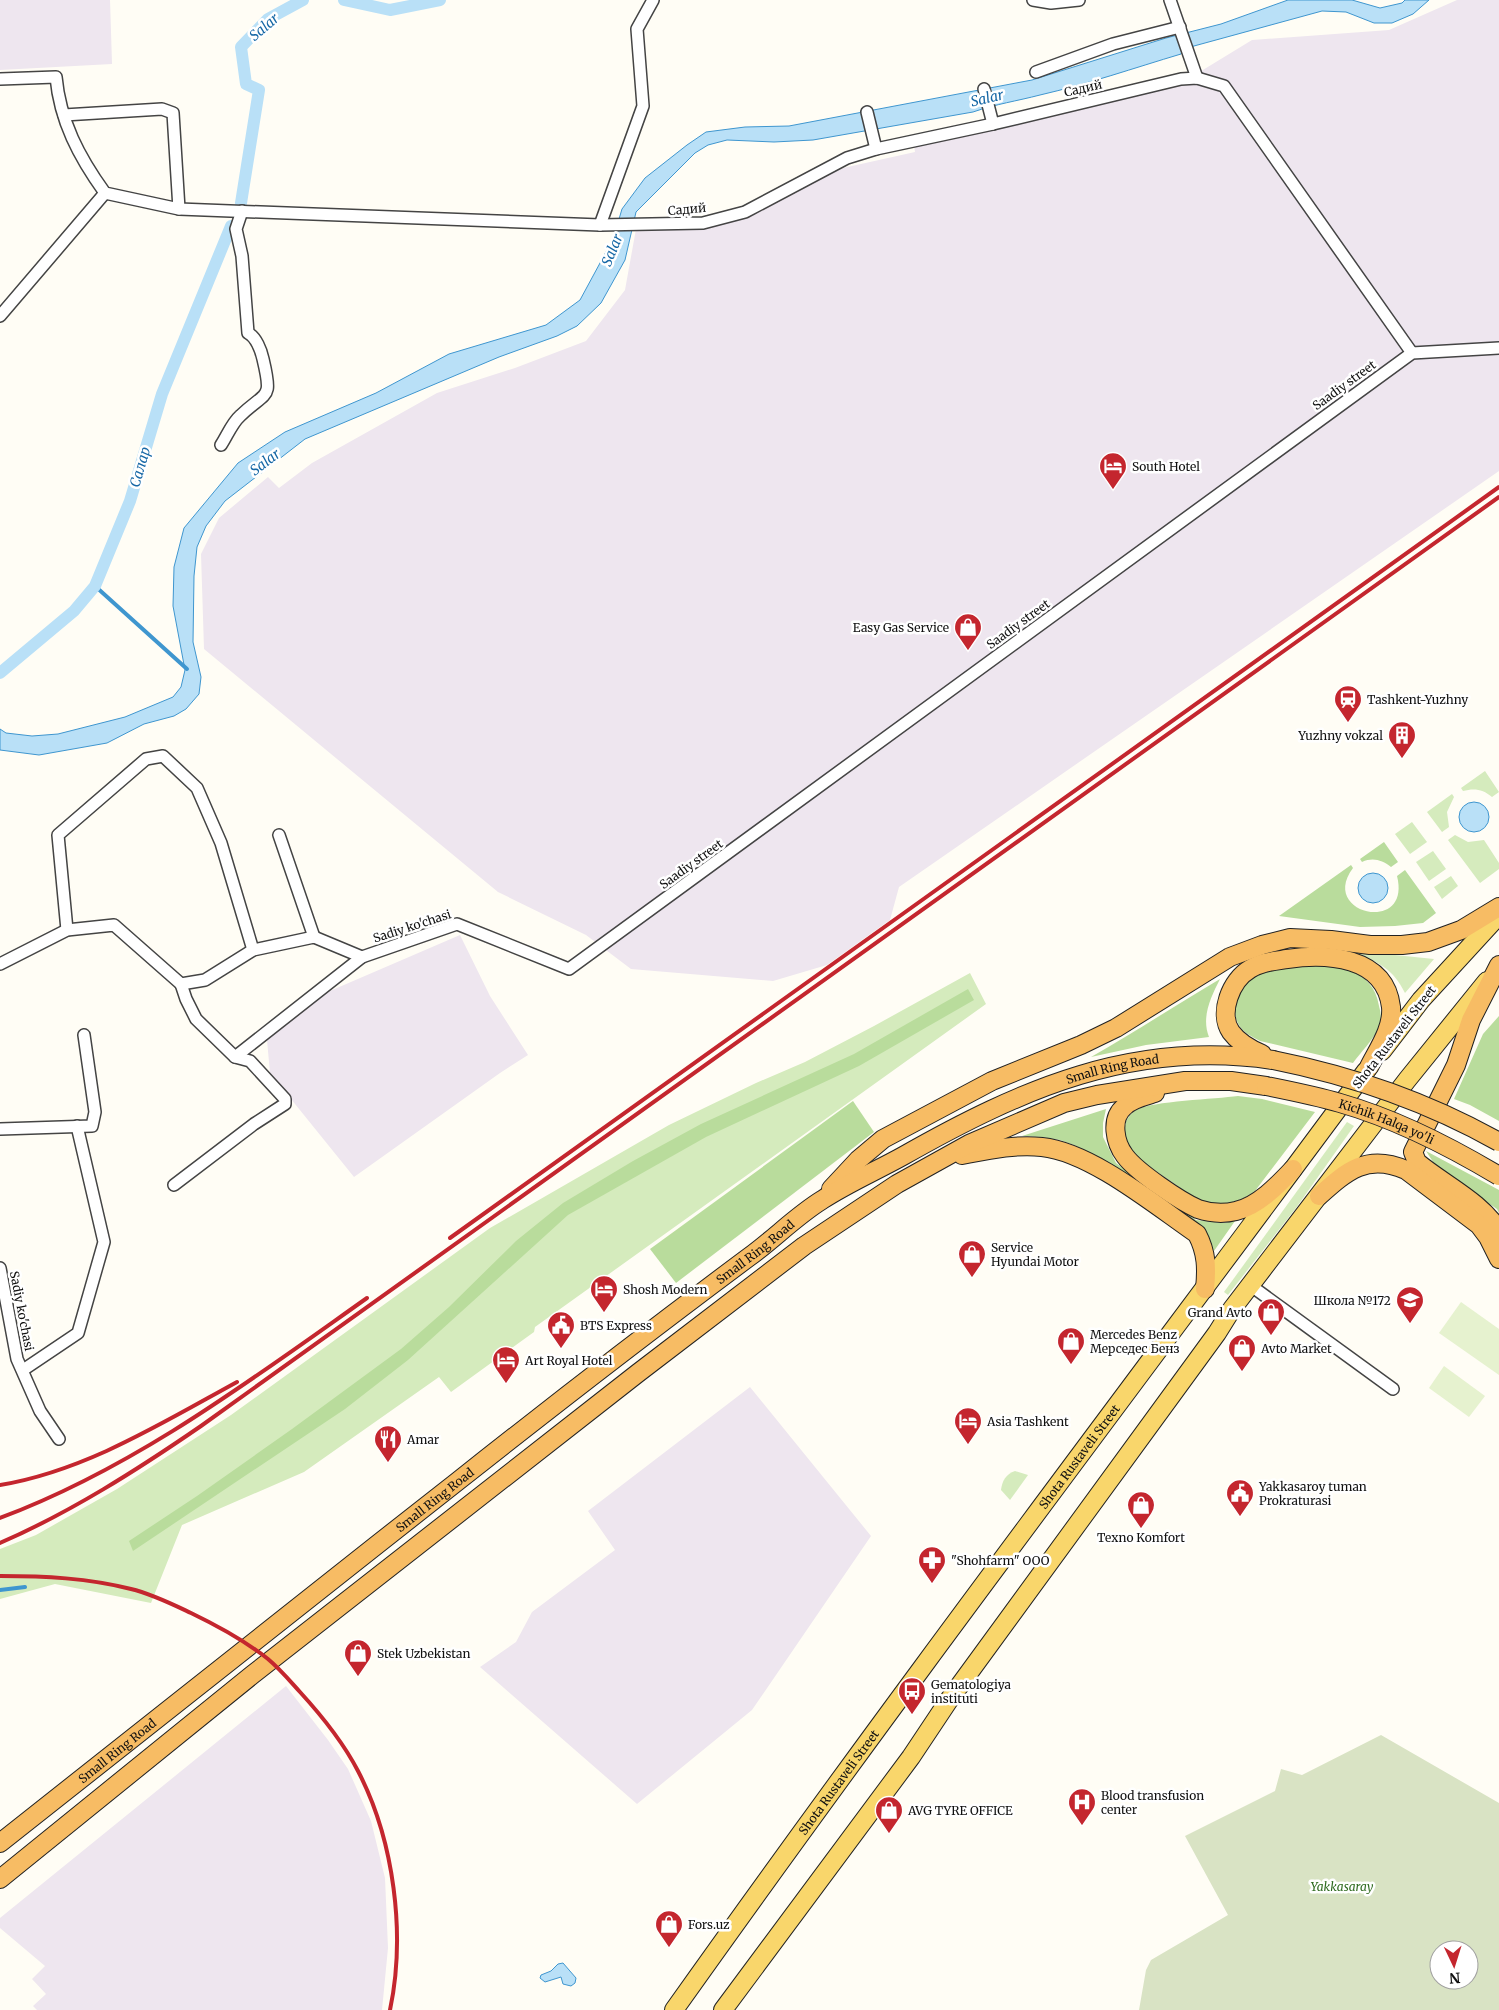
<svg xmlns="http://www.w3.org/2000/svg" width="1499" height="2010" viewBox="0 0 1499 2010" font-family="Merriweather,serif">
	<rect width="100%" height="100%" fill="#fffdf5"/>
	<g fill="#eee6ef">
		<polygon points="0,0 110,0 112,64 0,70"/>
		<polygon points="1457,0 1499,0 1499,471 899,887 890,920 827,965 773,981 631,969 586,935 498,892 204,649 201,554 219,518 268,477 279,488 312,463 437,393 515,368 586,341 625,290 636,229 725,224 843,168 915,152 914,145 1175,87 1252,40 1389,30"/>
		<polygon points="460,935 490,996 528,1055 500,1073 354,1177 270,1073 267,1040 323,994"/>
		<polygon points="750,1387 871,1536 752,1710 637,1804 480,1667 516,1642 532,1612 615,1550 588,1511"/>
		<polygon points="286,1686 328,1740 348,1769 371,1821 385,1878 388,1948 382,2010 37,2010 33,2006 46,1994 32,1979 45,1966 0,1928 0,1918"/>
	</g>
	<g fill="#d5ebbd">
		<path d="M1485 771 1499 792 1492 797C1483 789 1474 788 1463 791L1461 788Z"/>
		<polygon points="1452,794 1454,797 1447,812 1449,827 1442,832 1427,812"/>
		<polygon points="1412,822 1427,842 1410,854 1395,834"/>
		<polygon points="1455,835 1468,842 1484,840 1499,863 1499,869 1480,883 1448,840"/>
		<polygon points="1433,851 1446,869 1429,881 1416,862"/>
		<polygon points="1451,876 1458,886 1442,899 1434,887"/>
		<path d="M1356 951 1434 959 1405 993C1393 969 1380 963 1355 953Z"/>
		<polygon points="970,973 986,1004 535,1327 534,1332 451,1392 439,1377 304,1472 182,1525 151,1603 55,1584 0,1599 0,1549 36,1535 117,1489 231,1415 490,1228 669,1125 756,1083 805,1062 874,1026"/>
		<polygon points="1347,1122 1354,1126 1296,1208 1228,1295 1224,1292"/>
		<path d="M1015 1471 1028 1475 1010 1500 1001 1490C1002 1481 1006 1474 1015 1471Z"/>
	</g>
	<g fill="#b9dc9c">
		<path d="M1384 842 1398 862 1391 867C1382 860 1373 857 1362 862L1360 859Z"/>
		<path d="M1351 865 1353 868C1318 914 1412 935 1397 876L1405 870 1436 913 1423 923 1395 926 1360 927 1279 916Z"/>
		<path d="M1302 965C1335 965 1373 967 1379 1006 1381 1013 1382 1022 1378 1029 1372 1041 1361 1052 1353 1063L1260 1041C1253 1037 1243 1033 1239 1025 1228 1007 1241 984 1257 975 1270 968 1288 968 1302 965Z"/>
		<path d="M1220 979C1211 997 1201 1017 1209 1037L1146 1045 1091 1057C1135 1032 1176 1005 1220 979Z"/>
		<polygon points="968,989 974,1000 859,1066 706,1137 568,1215 408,1360 345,1409 133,1551 129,1541 197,1496 292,1429 401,1349 449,1307 516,1241 563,1203 633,1161 701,1124 854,1054"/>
		<polygon points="1499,1016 1499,1121 1470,1105 1454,1099 1483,1034"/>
		<path d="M1238 1096 1262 1099 1315 1112 1255 1191C1240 1203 1219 1207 1201 1201 1191 1198 1181 1188 1172 1182 1154 1169 1122 1152 1125 1126 1126 1119 1130 1114 1136 1110 1152 1101 1216 1099 1238 1096Z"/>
		<polygon points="853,1101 874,1132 676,1283 650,1249"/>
		<polygon points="1106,1109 1103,1123 1103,1137 1116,1163 1196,1220 1223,1223 1235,1221 1214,1251 1209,1241 1196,1222 1115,1167 1074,1145 1060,1140 1041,1137 1022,1136"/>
		<polygon points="1426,1151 1499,1190 1499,1213 1497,1209 1437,1168"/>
	</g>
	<path fill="#d9e3c4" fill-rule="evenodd" d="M1381 1735 1499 1803V2010H1139L1146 1970 1151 1960 1228 1915 1185 1836 1275 1791 1281 1769 1302 1775ZM1439 1950H1469V1980H1439Z"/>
	<g fill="#e6f2cf">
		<polygon points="1461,1302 1499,1329 1499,1375 1439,1333"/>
		<polygon points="1444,1366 1485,1396 1469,1417 1429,1388"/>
	</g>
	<g fill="#b9e0f7" stroke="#3f96cf">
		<path d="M1288 0H1352L1380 8 1402 3 1405 0H1429L1413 14 1392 23H1374L1346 12 1322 11 1183 49 1181 54C1134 68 1088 84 1040 95 1017 101 996 104 973 112L813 140 774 142 727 140 708 145 695 153 636 212 625 260 601 303 577 326 557 336 499 357 305 439 225 501 206 526 197 547 194 576 193 642 201 677 199 694 186 709 174 716 144 724 107 743 39 755 0 750V729L6 733 32 736 58 734 125 717 173 697 181 687 185 670 173 606 174 567 184 528 238 463 285 432 376 393 449 354 546 325 580 300 613 239 622 209 645 178 687 145 706 132 745 127 789 126 1032 80 1166 38 1221 24Z"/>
		<circle cx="1474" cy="817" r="15"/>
		<circle cx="1373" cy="888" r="15"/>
		<polygon points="563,1963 576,1978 575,1983 571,1986 563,1984 561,1977 545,1982 540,1978 541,1975 551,1971 558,1964"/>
	</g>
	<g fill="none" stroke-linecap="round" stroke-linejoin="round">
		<g stroke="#3f96cf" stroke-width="4">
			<polyline points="95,586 187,669"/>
			<polyline points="0,1590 25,1587"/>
		</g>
		<g stroke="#b9e0f7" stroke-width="12">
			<polyline points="344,0 390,10 440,0"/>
			<polyline points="241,203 259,90 246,84 241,47 268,19 303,0"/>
			<polyline points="0,673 74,611 95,586 130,501 162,394 231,226"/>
		</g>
		<g stroke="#444" stroke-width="14">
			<g id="minor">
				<polyline points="1033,0 1051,3 1079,0"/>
				<polyline points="1170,0 1197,78"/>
				<polyline points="1036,72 1113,44 1180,27"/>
				<path d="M0 79 56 77C60 121 79 157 105 193L179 209 600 225 703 223 745 212 847 158 876 149 993 124 1181 79 1197 78 1224 86 1412 353"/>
				<polyline points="984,89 993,124"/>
				<polyline points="867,112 876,149"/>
				<polyline points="64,115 162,109 173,113 179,209"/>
				<polyline points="600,225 643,106 637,29 653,0"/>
				<polyline points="0,316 105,193"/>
				<path d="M221 445C227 436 232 423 240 416 267 390 273 401 263 359 261 350 256 337 248 333L242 256 236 229 242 211"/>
				<polyline points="279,835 314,937"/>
				<polyline points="67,930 58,835 146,759 163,756 197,788 221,843 253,950"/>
				<polyline points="0,964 67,930 114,925 181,984 205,980 253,950 314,937 362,957 457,924 569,969 1412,353 1499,348"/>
				<polyline points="235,1057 362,957"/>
				<polyline points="0,1129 92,1126 95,1112 84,1035"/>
				<polyline points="174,1185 254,1124 285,1104 285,1099 250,1061 235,1057 196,1019 186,999 181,984"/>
				<polyline points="0,1268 17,1359 40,1411 59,1439"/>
				<polyline points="1250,1285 1393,1389"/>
				<polyline points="23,1370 78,1333 104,1242 77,1126"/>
			</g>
		</g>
		<g stroke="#222" stroke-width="20">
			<g id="primary">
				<polyline points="1382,1051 1421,1000 1499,915"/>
				<path id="s1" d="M674 2010C899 1693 1134 1384 1366 1071"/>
				<polyline points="723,2010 911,1757 949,1700 1217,1333 1232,1309 1407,1080 1487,981"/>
			</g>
		</g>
		<g stroke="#222" stroke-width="20">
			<g id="trunk">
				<path d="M1499 965 1471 1020 1456 1065 1413 1152 1417 1162C1443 1184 1482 1202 1499 1231"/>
				<path d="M1262 1054C1250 1049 1239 1043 1231 1032 1218 1013 1231 980 1250 969 1261 962 1274 961 1287 959 1326 953 1385 956 1391 1007 1393 1028 1378 1049 1369 1067"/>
				<path d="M1155 1093C1145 1096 1131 1099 1124 1107 1110 1119 1115 1143 1125 1156 1137 1172 1180 1201 1198 1209 1210 1213 1224 1214 1236 1211 1258 1206 1278 1185 1293 1169"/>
				<path d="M962 1155C988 1150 1015 1144 1042 1147 1091 1152 1156 1206 1197 1234 1207 1253 1207 1269 1205 1289"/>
				<polyline points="831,1189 858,1160 883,1139 992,1081 1081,1045 1116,1028 1230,957 1262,945 1290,938 1331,940 1370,945 1402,945 1428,942 1461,930 1499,907"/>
				<path d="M1319 1196C1347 1171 1367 1153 1406 1170L1479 1225 1488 1237 1499 1259"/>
				<path id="s2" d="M0 1843C153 1722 305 1601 458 1481 554 1405 651 1330 749 1257 774 1239 796 1216 822 1200 848 1183 876 1171 903 1156 1021 1089 1134 1039 1273 1060"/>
				<polyline points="0,1879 252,1675 638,1373 804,1246 897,1184 969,1144 1064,1103 1097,1095 1185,1081 1231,1081 1266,1086"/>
			</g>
		</g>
		<use href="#minor" stroke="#fff" stroke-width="11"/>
		<use href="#primary" stroke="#f9d66b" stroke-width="18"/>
		<use href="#trunk" stroke="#f7bc64" stroke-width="18"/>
		<g stroke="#c4262e" stroke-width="4">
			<polyline points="450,1238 1499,487"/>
			<path d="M0 1485C85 1471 162 1423 237 1382"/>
			<path d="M0 1518C134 1468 251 1380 367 1298"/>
			<path d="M0 1543C71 1512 137 1470 201 1426L1499 497"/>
			<path d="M0 1576C44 1576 88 1578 131 1589 152 1594 172 1604 191 1613 218 1626 244 1640 268 1659 280 1669 290 1681 300 1692 322 1716 343 1742 358 1771 394 1840 406 1934 390 2010"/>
		</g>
		<g stroke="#222" stroke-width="20" stroke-linecap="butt">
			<g id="trunk-bridge">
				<path d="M1273 1060C1353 1076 1428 1102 1499 1142"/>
				<path id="s3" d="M1266 1086C1291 1091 1316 1096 1340 1103 1396 1119 1449 1146 1499 1176"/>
			</g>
		</g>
		<use href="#trunk-bridge" stroke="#f7bc64" stroke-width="18"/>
	</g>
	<defs>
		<g id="hotel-pin" transform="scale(1.4375)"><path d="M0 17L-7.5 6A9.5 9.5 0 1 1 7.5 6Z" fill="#c4262e" stroke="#fff"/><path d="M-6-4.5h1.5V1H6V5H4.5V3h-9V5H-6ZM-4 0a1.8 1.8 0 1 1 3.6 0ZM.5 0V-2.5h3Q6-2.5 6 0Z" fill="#fff"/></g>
		<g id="shop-pin" transform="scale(1.4375)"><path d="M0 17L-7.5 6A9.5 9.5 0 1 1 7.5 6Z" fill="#c4262e" stroke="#fff"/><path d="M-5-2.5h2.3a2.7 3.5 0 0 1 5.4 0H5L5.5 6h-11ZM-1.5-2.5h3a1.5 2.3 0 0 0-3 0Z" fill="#fff"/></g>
		<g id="station-pin" transform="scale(1.4375)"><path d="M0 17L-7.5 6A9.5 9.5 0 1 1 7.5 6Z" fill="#c4262e" stroke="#fff"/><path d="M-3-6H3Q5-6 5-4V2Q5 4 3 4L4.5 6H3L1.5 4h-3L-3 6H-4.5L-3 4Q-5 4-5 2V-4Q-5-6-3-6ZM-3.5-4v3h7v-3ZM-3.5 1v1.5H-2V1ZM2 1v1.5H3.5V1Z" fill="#fff"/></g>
		<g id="building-pin" transform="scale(1.4375)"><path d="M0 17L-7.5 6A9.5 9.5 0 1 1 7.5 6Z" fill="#c4262e" stroke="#fff"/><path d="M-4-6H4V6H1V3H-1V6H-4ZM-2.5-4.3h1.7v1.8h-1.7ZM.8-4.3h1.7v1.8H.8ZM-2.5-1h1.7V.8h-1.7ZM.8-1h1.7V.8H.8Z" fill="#fff"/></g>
		<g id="school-pin" transform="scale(1.4375)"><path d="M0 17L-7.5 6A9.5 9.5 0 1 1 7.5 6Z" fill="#c4262e" stroke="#fff"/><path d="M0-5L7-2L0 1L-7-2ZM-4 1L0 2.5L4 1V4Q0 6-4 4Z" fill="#fff"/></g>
		<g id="civic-pin" transform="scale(1.4375)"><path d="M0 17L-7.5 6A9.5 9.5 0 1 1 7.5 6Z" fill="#c4262e" stroke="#fff"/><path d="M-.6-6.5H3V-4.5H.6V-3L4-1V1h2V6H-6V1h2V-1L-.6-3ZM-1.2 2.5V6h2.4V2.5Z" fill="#fff"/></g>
		<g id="restaurant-pin" transform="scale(1.4375)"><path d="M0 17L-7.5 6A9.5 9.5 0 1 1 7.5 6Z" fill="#c4262e" stroke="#fff"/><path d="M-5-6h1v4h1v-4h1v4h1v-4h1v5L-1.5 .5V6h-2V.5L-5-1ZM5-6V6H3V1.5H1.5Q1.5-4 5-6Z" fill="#fff"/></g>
		<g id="pharmacy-pin" transform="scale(1.4375)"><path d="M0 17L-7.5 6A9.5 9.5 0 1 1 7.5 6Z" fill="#c4262e" stroke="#fff"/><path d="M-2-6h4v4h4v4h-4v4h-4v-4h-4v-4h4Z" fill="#fff"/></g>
		<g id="bus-pin" transform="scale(1.4375)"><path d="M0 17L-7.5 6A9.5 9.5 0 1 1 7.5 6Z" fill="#c4262e" stroke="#fff"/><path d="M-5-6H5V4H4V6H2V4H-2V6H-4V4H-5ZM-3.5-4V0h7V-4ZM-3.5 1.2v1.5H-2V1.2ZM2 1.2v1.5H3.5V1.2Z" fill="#fff"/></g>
		<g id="hospital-pin" transform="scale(1.4375)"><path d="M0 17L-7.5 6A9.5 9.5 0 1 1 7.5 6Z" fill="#c4262e" stroke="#fff"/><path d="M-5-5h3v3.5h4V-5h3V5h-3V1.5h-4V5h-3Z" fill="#fff"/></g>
	</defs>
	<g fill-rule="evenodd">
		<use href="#hotel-pin" x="1113" y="466"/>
		<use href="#shop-pin" x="968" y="627"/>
		<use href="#station-pin" x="1348" y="699"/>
		<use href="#building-pin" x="1402" y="735"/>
		<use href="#shop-pin" x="972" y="1254"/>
		<use href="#hotel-pin" x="604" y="1289"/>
		<use href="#school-pin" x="1410" y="1300"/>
		<use href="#shop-pin" x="1271" y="1312"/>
		<use href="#civic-pin" x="561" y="1325"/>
		<use href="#shop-pin" x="1071" y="1341"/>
		<use href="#shop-pin" x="1242" y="1348"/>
		<use href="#hotel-pin" x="506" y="1360"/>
		<use href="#hotel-pin" x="968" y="1421"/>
		<use href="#restaurant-pin" x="388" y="1439"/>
		<use href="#civic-pin" x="1240" y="1493"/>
		<use href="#shop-pin" x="1141" y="1505"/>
		<use href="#pharmacy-pin" x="932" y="1560"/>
		<use href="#shop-pin" x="358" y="1653"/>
		<use href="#bus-pin" x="912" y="1691"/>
		<use href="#hospital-pin" x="1082" y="1802"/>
		<use href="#shop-pin" x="889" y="1810"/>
		<use href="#shop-pin" x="669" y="1924"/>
	</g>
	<g text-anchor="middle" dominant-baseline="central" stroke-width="5" stroke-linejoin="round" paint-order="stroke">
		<g font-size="12" fill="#111" stroke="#fff">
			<text transform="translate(1083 88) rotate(-13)">Садий</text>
			<text transform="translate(687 209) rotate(-5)">Садий</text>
			<text transform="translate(1344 385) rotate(-36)">Saadiy street</text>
			<text transform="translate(1018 624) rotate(-36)">Saadiy street</text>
			<text transform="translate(691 864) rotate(-36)">Saadiy street</text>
			<text transform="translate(412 926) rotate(-18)">Sadiy ko'chasi</text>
			<text transform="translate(1394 1037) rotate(-52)">Shota Rustaveli Street</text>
			<text stroke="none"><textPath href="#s2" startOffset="1364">Small Ring Road</textPath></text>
			<text stroke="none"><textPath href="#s3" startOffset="126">Kichik Halqa yo'li</textPath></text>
			<text stroke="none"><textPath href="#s2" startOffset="959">Small Ring Road</textPath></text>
			<text transform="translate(22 1311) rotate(79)">Sadiy ko'chasi</text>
			<text stroke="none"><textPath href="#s1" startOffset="686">Shota Rustaveli Street</textPath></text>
			<text stroke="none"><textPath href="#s2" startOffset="554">Small Ring Road</textPath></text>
			<text stroke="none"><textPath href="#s2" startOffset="149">Small Ring Road</textPath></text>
			<text stroke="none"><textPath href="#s1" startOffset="281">Shota Rustaveli Street</textPath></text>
		</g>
		<g font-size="12" fill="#111" stroke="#fff" text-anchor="start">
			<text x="1132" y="466">South Hotel</text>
			<text x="949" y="627" text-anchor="end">Easy Gas Service</text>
			<text x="1367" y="699">Tashkent-Yuzhny</text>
			<text x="1383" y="735" text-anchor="end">Yuzhny vokzal</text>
			<text x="991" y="1247">Service<tspan x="991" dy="14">Hyundai Motor</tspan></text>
			<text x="623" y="1289">Shosh Modern</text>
			<text x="1391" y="1300" text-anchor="end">Школа №172</text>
			<text x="1252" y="1312" text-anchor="end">Grand Avto</text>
			<text x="580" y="1325">BTS Express</text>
			<text x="1090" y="1334">Mercedes Benz<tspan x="1090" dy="14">Мерседес Бенз</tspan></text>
			<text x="1261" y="1348">Avto Market</text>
			<text x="525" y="1360">Art Royal Hotel</text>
			<text x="987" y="1421">Asia Tashkent</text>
			<text x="407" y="1439">Amar</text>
			<text x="1259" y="1486">Yakkasaroy tuman<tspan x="1259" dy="14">Prokraturasi</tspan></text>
			<text x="1141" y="1537" text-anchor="middle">Texno Komfort</text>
			<text x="951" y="1560">"Shohfarm" OOO</text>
			<text x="377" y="1653">Stek Uzbekistan</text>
			<text x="931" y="1684">Gematologiya<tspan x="931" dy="14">instituti</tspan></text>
			<text x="1101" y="1795">Blood transfusion<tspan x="1101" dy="14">center</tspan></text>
			<text x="908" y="1810">AVG TYRE OFFICE</text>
			<text x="688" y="1924">Fors.uz</text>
		</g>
		<g font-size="12" font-style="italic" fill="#2f6b1f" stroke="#fff">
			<text x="1342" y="1886">Yakkasaray</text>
		</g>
		<g font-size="14" font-style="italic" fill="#1768a6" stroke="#fff">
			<text transform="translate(264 27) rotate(-40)">Salar</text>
			<text transform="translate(987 98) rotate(-13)">Salar</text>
			<text transform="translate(612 250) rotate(-67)">Salar</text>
			<text transform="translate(265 462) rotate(-37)">Salar</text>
			<text transform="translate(140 467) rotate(-74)">Салар</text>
		</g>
	</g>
	<g transform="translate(1454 1965) rotate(176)"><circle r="24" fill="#ffffff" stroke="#a0a0a0"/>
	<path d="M0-4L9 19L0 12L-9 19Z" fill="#c4262e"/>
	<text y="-8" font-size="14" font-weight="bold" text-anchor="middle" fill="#111111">N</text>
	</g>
</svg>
